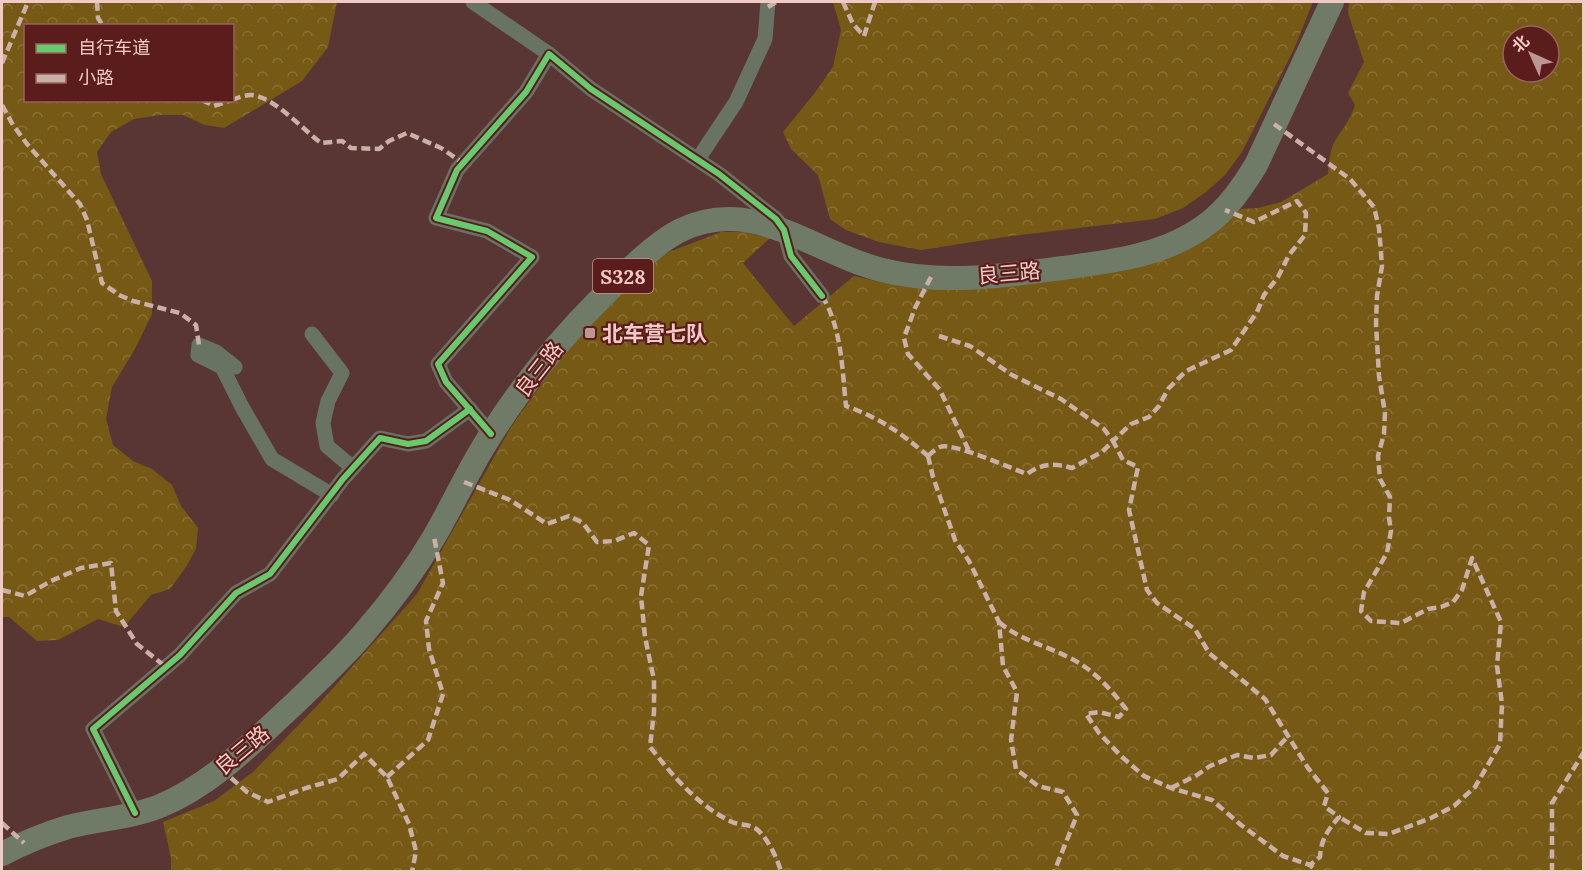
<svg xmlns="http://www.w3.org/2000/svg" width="1585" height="873" viewBox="0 0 1585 873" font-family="Lora,'Noto Sans SC',serif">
	<defs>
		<pattern id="forest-crowns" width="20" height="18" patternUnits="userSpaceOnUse" patternTransform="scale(1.5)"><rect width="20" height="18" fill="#765914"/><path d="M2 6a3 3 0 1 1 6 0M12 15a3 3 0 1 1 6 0" fill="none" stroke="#8a7035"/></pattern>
	</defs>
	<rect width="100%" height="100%" fill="#593634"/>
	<g fill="url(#forest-crowns)" fill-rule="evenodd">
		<path d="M2 2H337L328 47 302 81 224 128 205 125 183 115H161L134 119 111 132 97 152 101 174 152 281V314L135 349 112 387 106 419 113 445 133 461 152 469 172 485 181 506 198 528 196 549 186 567 170 589 151 595 124 627 98 619 58 640 37 641 9 617H2ZM26 26H232V100H26Z"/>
		<polygon points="833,2 1313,2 1294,49 1242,152 1225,175 1206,192 1183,208 1155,219 1011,236 921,250 879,242 846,230 830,219 818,175 791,149 783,132 814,94 833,67 841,30"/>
		<path d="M1349 2H1583V871L171 872V858L163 822 214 801 253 772 317 706 417 594 511 427 563 354 646 268 669 252 721 232H744L770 238 743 263 794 326 854 276 880 282 905 285 962 284 1222 224 1241 209 1258 208 1281 202 1328 174C1329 164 1329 154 1333 145 1341 129 1349 124 1355 105L1348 93 1364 62 1348 13ZM1513 36H1549V72H1513Z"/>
	</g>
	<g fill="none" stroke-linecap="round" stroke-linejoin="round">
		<g stroke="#687364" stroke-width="15">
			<polyline points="473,2 549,54"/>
			<polyline points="698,159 736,102 765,39 768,2"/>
			<polyline points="312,334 342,373 328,401 323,423 327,446 353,468"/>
			<polyline points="235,367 216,352 199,345 198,355 222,367 242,407 272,459 332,495"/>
			<polyline points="491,434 446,382 438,364 532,257 487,231 436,218 457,170 526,92 549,54 591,89 719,174 776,219 784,230 791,256 822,296"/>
			<polyline points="135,813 93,729 180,655 236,593 270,574 343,479 380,438 408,444 426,441 470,409"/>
		</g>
		<path stroke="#707b67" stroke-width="24" d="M2 854C23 843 45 834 68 827 98 819 131 818 160 806 211 785 252 743 292 706 317 682 342 659 364 633 390 603 414 571 434 537 454 503 470 466 492 433 523 384 560 339 601 298 624 275 651 246 679 231 753 194 813 253 882 270 941 285 1003 276 1063 268 1106 262 1154 257 1192 234 1221 218 1239 193 1256 165L1332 2"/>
		<g stroke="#cab0a6" stroke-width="4.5" stroke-dasharray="9 4.5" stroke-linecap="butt">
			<polyline points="97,2 98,18 103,26"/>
			<polyline points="843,2 853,24 864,36 875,2"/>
			<polyline points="768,7 776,2"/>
			<polyline points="2,63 28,2"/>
			<polyline points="202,100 214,106 232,100"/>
			<path d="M232 100C241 96 251 93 260 97 280 104 304 130 321 143L342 141 351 148 379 149 389 141 407 133 441 148 463 163"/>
			<polyline points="2,105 13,125 27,144 80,204 87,220 102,283 119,295 133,301 180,313 196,325 199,345"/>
			<polyline points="1274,124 1350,179 1374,207 1379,228 1382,266 1377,296 1376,324 1379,376 1385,413 1384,434 1378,456 1380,479 1390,497 1389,518 1391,531 1387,553 1364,592 1361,611 1371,621 1401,623 1428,609 1441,607 1453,602 1462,590 1472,558 1501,622 1497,666 1502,704 1500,744 1475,787 1454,806 1431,818 1389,834 1366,833 1339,817"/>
			<polyline points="931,277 915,308 904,338 908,354 940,390 969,451"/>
			<path d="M822 296C842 328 842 369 846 406 880 418 901 433 928 456"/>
			<polyline points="939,336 970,346 1012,375 1061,399 1104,429 1113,441 1131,424 1149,417 1159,406 1168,389 1186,371 1231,350 1257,312 1264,295 1278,277 1289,255 1305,235 1306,213 1297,201 1254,222 1225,210"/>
			<path d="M928 456C931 453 936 449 940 447 953 442 1010 468 1027 474 1042 463 1055 463 1072 468L1102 452 1113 441 1123 460 1138 467 1129 510 1147 590 1157 603 1195 629 1209 653 1265 699 1308 768 1328 793 1324 806 1339 817C1328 830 1321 839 1320 857L1310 865 1317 872"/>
			<polyline points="928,456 933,477 955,540 969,561 999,622 1003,666 1017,692 1011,740 1016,769 1038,786 1063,792 1077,815 1054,872"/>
			<path d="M464 482 510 500 547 524 569 516 583 523 597 542 614 541 634 533 649 545 641 596 645 637 654 680V712L650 747C673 776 698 806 732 822 739 825 748 824 755 828 766 835 778 859 781 872"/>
			<polyline points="2,590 25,596 51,581 81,568 111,563 116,611 137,644 166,667"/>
			<path d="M999 622C1018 639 1044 645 1066 656 1091 667 1110 688 1126 709L1119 717 1099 712 1086 714 1099 733 1122 757 1144 776 1171 788 1212 800 1241 825 1283 856 1310 865"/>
			<polyline points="221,769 247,792 268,802 306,788 338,779 364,754 387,777 409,824 416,851 412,872"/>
			<polyline points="387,777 428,740 443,694 429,649 426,621 443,583 434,537"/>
			<polyline points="1171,788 1197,775 1210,766 1237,755 1254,758 1271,755 1288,736"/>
			<polyline points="2,823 24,843"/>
			<polyline points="1552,872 1552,803 1584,752"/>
		</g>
		<g stroke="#5b1d1b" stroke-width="10">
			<g id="cycleway">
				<polyline points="491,434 446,382 438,364 532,257 487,231 436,218 457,170 526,92 549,54 591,89 719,174 776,219 784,230 791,256 822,296"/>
				<polyline points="135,813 93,729 180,655 236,593 270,574 343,479 380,438 408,444 426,441 470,409"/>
			</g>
		</g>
		<use href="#cycleway" stroke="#67ca6e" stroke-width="6"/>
	</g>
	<rect fill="#bc9692" stroke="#5b1d1b" stroke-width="2" x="584" y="327" width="12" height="12" rx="3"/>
	<g text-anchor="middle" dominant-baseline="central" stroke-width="4.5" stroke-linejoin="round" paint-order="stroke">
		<rect fill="#5b1d1b" stroke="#c59692" stroke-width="1.5" x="593" y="259" width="60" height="34" rx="4.5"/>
		<g font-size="20" font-weight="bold" fill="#f2cac5">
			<text x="623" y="276">S328</text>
		</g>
		<g font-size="21" fill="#f2cac5" stroke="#5b1d1b">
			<text transform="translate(1009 273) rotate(-5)">良三路</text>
			<text transform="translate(539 369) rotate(-52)">良三路</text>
			<text transform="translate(242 750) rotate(-40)">良三路</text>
		</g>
		<g font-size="21" font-weight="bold" fill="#f2cac5" stroke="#5b1d1b" text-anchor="start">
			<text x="602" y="333">北车营七队</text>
		</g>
	</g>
	<rect width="1585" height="873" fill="none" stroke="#f2cac5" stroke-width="6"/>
	<rect x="24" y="24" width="210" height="78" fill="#5b1d1b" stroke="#97625f" stroke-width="1.5"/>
	<rect x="36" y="44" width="30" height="9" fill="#67ca6e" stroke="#97625f" stroke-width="1.5"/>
	<text x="78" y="54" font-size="18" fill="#f2cac5">自行车道</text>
	<rect x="36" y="74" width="30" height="9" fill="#cab0a6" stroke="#97625f" stroke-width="1.5"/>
	<text x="78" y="84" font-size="18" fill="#f2cac5">小路</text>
	<g transform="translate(1531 54) rotate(315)"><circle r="28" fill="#5b1d1b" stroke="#97625f" stroke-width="1.5"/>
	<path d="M0-4.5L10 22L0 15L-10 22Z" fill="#bc9692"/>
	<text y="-9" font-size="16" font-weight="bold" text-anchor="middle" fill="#f2cac5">北</text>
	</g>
</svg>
